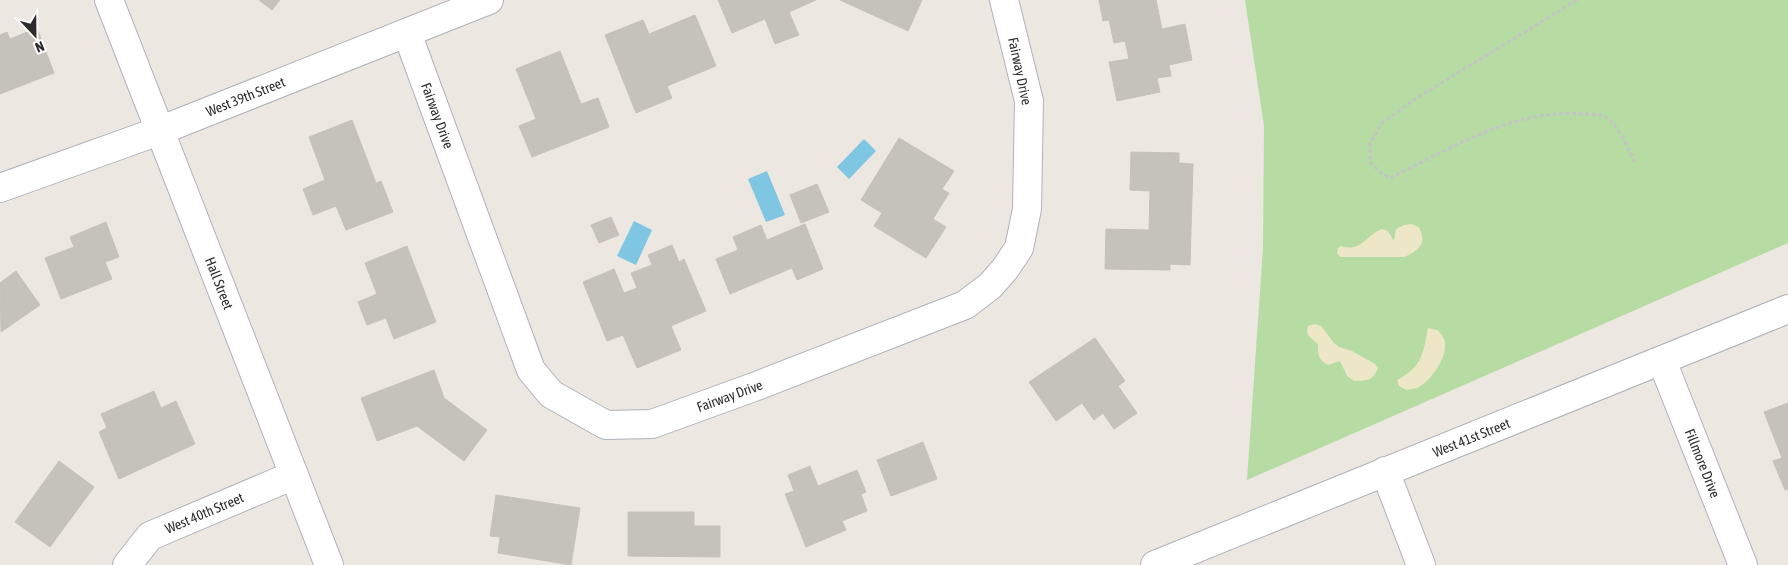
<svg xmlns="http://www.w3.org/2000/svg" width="1788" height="565" viewBox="0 0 1788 565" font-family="'Asap Condensed',sans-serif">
	<rect width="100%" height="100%" fill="#ece7e0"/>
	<polygon fill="#b6dca3" points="1245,0 1788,0 1788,243 1247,480 1263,248 1264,126"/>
	<g fill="#ede7c7">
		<path d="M1411 224 1419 227C1427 244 1420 250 1404 257H1340L1337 253 1338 248 1341 246C1361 253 1366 235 1382 229L1388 231 1394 241 1396 229 1404 225Z"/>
		<path d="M1315 324 1321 326 1334 343 1339 347 1352 351 1375 364 1378 368C1372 382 1368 380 1354 381L1347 376 1340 361 1328 365C1318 360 1318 355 1318 344 1311 338 1305 336 1308 326Z"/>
		<path d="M1428 328 1437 330C1442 334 1446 340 1445 347 1445 360 1430 382 1417 388 1414 389 1409 389 1406 390L1399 386 1397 380C1422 367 1423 354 1428 328Z"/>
	</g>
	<g fill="#7fc6e2">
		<polygon points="864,139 876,151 849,179 837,167"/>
		<polygon points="767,171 785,215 766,222 748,179"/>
		<polygon points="634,221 652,230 636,265 617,256"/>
	</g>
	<g fill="#c5c1bb" stroke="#c7c3ba">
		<polygon points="259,0 280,0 272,10"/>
		<polygon points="718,0 816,0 789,12 799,35 775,44 765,19 732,33"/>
		<polygon points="840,0 922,0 908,31"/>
		<polygon points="1099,0 1156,0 1162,29 1185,24 1192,60 1169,65 1171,76 1157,78 1160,92 1117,101 1109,62 1129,59 1125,41 1114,43 1109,20 1103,21"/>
		<polygon points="695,15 716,66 667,86 672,98 636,113 605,35 643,20 649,34"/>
		<polygon points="37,28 54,73 0,94 0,35 7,32 10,39"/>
		<polygon points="560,51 581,104 598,98 609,127 532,157 519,126 536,119 516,69"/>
		<polygon points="352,120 376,183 381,181 393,212 346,230 336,206 313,215 303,189 325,180 309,137"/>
		<polygon points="899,138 954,171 942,189 949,193 933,219 946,227 926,258 874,226 882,213 861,200"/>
		<polygon points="1131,152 1179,153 1179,163 1193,164 1190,265 1170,264 1170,270 1105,269 1106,229 1149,230 1150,191 1130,190"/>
		<polygon points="817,184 829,212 801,223 790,195"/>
		<polygon points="611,217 619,235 599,243 591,225"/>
		<polygon points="106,222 119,257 105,262 112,279 61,299 45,258 74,247 70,237"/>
		<polygon points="805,224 823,269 797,280 792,268 730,294 716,259 738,250 733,237 761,225 767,240"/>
		<polygon points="672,245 679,262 684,259 706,311 671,326 681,350 637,368 623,335 607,341 583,282 614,269 624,293 637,288 631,273 652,265 648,255"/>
		<polygon points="407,246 436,322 394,339 386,318 367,325 358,302 377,294 365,263"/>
		<polygon points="16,271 40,305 1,332 0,283"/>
		<polygon points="1095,338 1125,381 1118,386 1137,413 1114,429 1103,413 1094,420 1082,403 1056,421 1029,382"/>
		<polygon points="434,370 444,398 487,430 464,461 417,426 377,441 361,398"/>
		<polygon points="154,391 161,408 176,401 195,444 119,479 99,432 107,428 101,414"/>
		<polygon points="1788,403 1788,489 1785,490 1773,461 1782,458 1764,412"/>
		<polygon points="923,442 937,479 891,496 877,460"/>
		<polygon points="59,461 94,487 50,547 15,522"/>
		<polygon points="810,466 818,486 857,470 866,492 861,494 867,511 842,521 846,530 806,547 785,494 794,491 788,475"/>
		<polygon points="496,495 580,508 571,565 498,553 500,537 490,536"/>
		<polygon points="628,512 694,512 694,526 720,526 720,557 628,556"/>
	</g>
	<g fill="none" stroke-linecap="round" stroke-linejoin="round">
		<g stroke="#b0b2bb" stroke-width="30">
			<g id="minor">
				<path id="s1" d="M109 0 329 565"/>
				<path id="s2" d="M407 33 531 370 551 394 606 425 652 424 754 387 965 305 990 286 1005 269 1019 248 1027 209 1029 101 1004 0"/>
				<path id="s3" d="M0 188 159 131 489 0"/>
				<path id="s4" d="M1662 361 1743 565"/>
				<polyline points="1385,471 1421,565"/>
				<path id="s5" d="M127 565 150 536 294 475"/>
				<path id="s6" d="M1155 565C1366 479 1578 396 1788 309"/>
			</g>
		</g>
		<path stroke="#c4c4c4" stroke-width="3" stroke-dasharray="4 2.5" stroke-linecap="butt" d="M1577 0 1415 99 1381 124 1370 144V162L1380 172 1390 178C1450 149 1514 108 1583 114 1590 114 1600 114 1606 117 1618 125 1629 150 1635 162"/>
		<use href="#minor" stroke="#fff" stroke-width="28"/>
	</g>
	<g text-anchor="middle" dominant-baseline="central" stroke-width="4" stroke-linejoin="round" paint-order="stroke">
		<g font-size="14" fill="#2c2c2c" stroke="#fff">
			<text transform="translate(1020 71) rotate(78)">Fairway Drive</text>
			<text stroke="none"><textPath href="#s3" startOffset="262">West 39th Street</textPath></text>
			<text stroke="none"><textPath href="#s2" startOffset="88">Fairway Drive</textPath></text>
			<text stroke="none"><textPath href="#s1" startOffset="304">Hall Street</textPath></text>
			<text stroke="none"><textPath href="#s2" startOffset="582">Fairway Drive</textPath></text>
			<text stroke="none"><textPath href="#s6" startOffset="341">West 41st Street</textPath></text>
			<text stroke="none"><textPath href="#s4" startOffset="110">Fillmore Drive</textPath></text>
			<text stroke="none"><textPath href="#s5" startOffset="96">West 40th Street</textPath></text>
		</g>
	</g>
	<g transform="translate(35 35) rotate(158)" stroke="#ffffff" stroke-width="4" paint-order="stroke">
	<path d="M0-4L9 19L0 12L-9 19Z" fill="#2c2c2c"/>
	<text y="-8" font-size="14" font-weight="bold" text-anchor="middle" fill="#2c2c2c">N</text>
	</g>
</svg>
